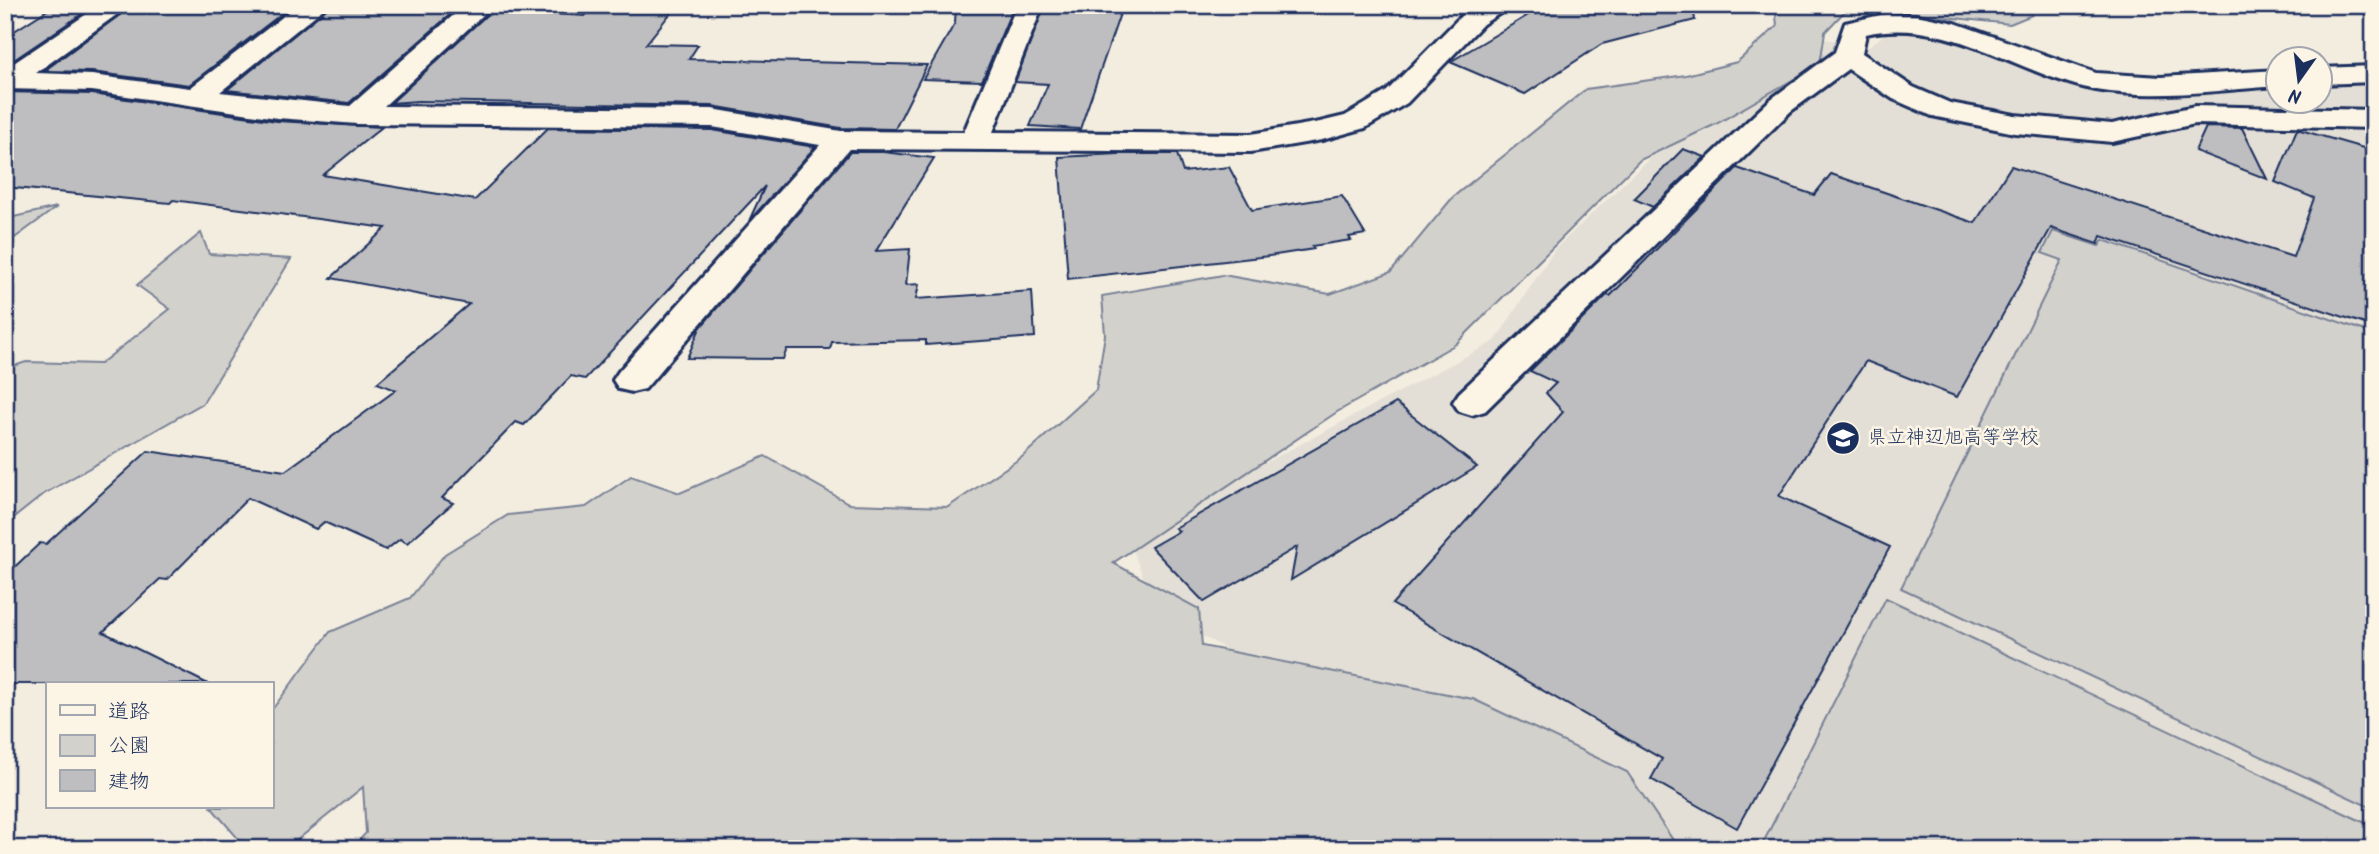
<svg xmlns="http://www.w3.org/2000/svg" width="2379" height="854" viewBox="0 0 2379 854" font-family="Kalam,'Klee One',sans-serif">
	<rect width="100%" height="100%" fill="#f3ede0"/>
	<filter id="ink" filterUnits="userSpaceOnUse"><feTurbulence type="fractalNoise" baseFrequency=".0143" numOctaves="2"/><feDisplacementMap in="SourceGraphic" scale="14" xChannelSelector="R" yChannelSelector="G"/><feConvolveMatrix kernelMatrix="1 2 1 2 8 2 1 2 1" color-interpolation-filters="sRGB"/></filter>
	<g filter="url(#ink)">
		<polygon fill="#e3dfd6" points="1905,29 1936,32 2058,80 2106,92 2149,95 2277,89 2278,102 2320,102 2320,87 2374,84 2374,849 1598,849 1157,612 1127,536 1495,341 1555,249 1675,134 1820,38 1868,47 1885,34"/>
		<g fill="#d3d1cc" stroke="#778095" stroke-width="2">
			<polygon points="1775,5 2028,5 2032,15 2010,24 1871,9 1844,12 1825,32 1820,64 1716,124 1640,160 1456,344 1337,412 1113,563 1199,609 1202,646 1473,699 1627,772 1679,849 351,849 366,833 363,787 286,849 247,849 211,807 271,807 271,711 330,632 410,598 445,554 508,515 586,507 631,476 680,493 765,456 850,504 948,507 1022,457 1096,390 1105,335 1102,296 1223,275 1330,294 1391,272 1453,197 1586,89 1686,75 1737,62 1777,26"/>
			<polygon points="57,207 5,245 5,219"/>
			<polygon points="2053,231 2099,246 2103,240 2374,334 2374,809 1901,588 2062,260 2042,253"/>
			<polygon points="201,233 209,254 291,259 203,403 44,494 5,525 5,369 26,362 100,364 170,309 137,285"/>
			<polygon points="1886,598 2374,827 2374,849 1760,849"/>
		</g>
		<g fill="#bebec0" stroke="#1b2f5e" stroke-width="2">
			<polygon points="55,5 95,5 5,66 5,37"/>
			<polygon points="133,5 228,10 233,7 272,9 273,5 293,5 189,85 92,72 44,71"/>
			<polygon points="331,5 461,5 349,103 227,90"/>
			<polygon points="595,5 677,5 646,44 698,45 689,59 927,65 895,129 841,128 712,106 418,101 391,103 492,10 585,16"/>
			<polygon points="956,5 1014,5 982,81 923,79 955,23"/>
			<polygon points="1045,5 1123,5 1080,129 1030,126 1048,84 1015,82"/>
			<polygon points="1545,5 1693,5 1695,20 1602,44 1525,94 1450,62"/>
			<polygon points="5,92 92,94 277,121 382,127 323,175 475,200 548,128 712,130 815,147 749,221 765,186 585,379 571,376 524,425 516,422 442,498 453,503 407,543 400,539 386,550 324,522 316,529 248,498 167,580 160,579 103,632 208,684 5,684 5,576 40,543 46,544 148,451 285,471 396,390 377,383 469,304 331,278 386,228 173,200 170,203 5,187"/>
			<polygon points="2206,127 2242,128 2267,179 2195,151"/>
			<polygon points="2297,129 2374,151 2374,327 2101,236 2098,244 2051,228 1957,397 1866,361 1779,496 1890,547 1737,828 1651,779 1662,759 1392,604 1563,412 1546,393 1556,383 1530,371 1607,295 1610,296 1737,168 1814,195 1831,174 1975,223 2011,166 2293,257 2314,198 2275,182"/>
			<polygon points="1683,149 1705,157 1653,207 1634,199"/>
			<polygon points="850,152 883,152 934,158 876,251 910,249 906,285 919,284 916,299 1032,291 1035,337 926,345 926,340 832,342 830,349 787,349 783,359 687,358 700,328"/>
			<polygon points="1119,154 1177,154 1183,172 1229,167 1252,210 1342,196 1365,234 1349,237 1351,240 1312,246 1314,249 1269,256 1068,279 1059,157"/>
			<polygon points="1396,403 1477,467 1291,580 1297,547 1204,602 1151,547 1179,531 1175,528"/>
		</g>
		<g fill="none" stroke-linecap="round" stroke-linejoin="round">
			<g stroke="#1b2f5e" stroke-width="6">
				<g id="minor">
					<polygon points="100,5 130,5 36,73 92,75 190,88 298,5 328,5 220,92 350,106 465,5 494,5 384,106 712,109 841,131 964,132 1017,5 1043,5 993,132 1251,134 1320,122 1345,116 1387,91 1465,12 1477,5 1509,5 1505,10 1483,24 1407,103 1365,128 1322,140 1251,152 849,149 645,389 632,392 619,389 613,380 619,371 820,145 712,127 357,124 277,118 92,91 5,89 5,69"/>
					<path d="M1885 14 1916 15 1955 23 2096 73 2161 77 2278 70V86C2218 90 2155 100 2096 90 2018 75 1948 16 1866 34L1862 53 1913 87 1950 103 2015 115 2112 124 2195 106 2374 110V128L2195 124 2112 142 2015 133 1932 116 1893 99 1848 69 1791 111 1485 411 1472 415 1459 411 1453 402 1459 393 1771 99 1835 52 1845 23Z"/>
					<polygon points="2374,66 2374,82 2320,84 2320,68"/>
				</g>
			</g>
			<use href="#minor" fill="#fcf5e5" fill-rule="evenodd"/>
		</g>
	</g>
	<defs>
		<g id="school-disc" transform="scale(1.75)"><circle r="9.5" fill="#1b2f5e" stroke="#fcf5e5"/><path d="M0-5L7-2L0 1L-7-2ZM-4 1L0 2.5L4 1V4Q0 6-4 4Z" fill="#fff"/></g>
	</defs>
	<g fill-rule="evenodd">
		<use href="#school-disc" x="1843" y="438"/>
	</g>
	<g text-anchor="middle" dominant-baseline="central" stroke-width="5" stroke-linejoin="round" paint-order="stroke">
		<g font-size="19" fill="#1b2f5e" stroke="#fcf5e5" text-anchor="start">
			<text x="1868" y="438">県立神辺旭高等学校</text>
		</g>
	</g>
	<rect width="2379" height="854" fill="none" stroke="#fcf5e5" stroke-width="28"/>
	<rect x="14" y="14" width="2351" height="826" fill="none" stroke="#1b2f5e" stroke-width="2.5" filter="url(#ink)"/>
	<rect x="46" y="682" width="228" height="126" fill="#fcf5e5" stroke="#a2a6af" stroke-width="2"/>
	<rect x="60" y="705" width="35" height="10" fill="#fcf5e5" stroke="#a2a6af" stroke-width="2"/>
	<text x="108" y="718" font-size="21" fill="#1b2f5e">道路</text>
	<rect x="60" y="735" width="35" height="21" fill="#d3d1cc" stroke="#a2a6af" stroke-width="2"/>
	<text x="108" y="752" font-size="21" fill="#1b2f5e">公園</text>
	<rect x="60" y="770" width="35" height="21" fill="#bebec0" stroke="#a2a6af" stroke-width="2"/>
	<text x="108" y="788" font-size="21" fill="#1b2f5e">建物</text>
	<g transform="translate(2299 80) rotate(194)"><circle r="33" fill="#fcf5e5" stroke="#a2a6af" stroke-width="2"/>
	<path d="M0-5L12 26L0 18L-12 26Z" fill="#1b2f5e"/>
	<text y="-10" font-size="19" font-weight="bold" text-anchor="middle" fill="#1b2f5e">N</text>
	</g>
</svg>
